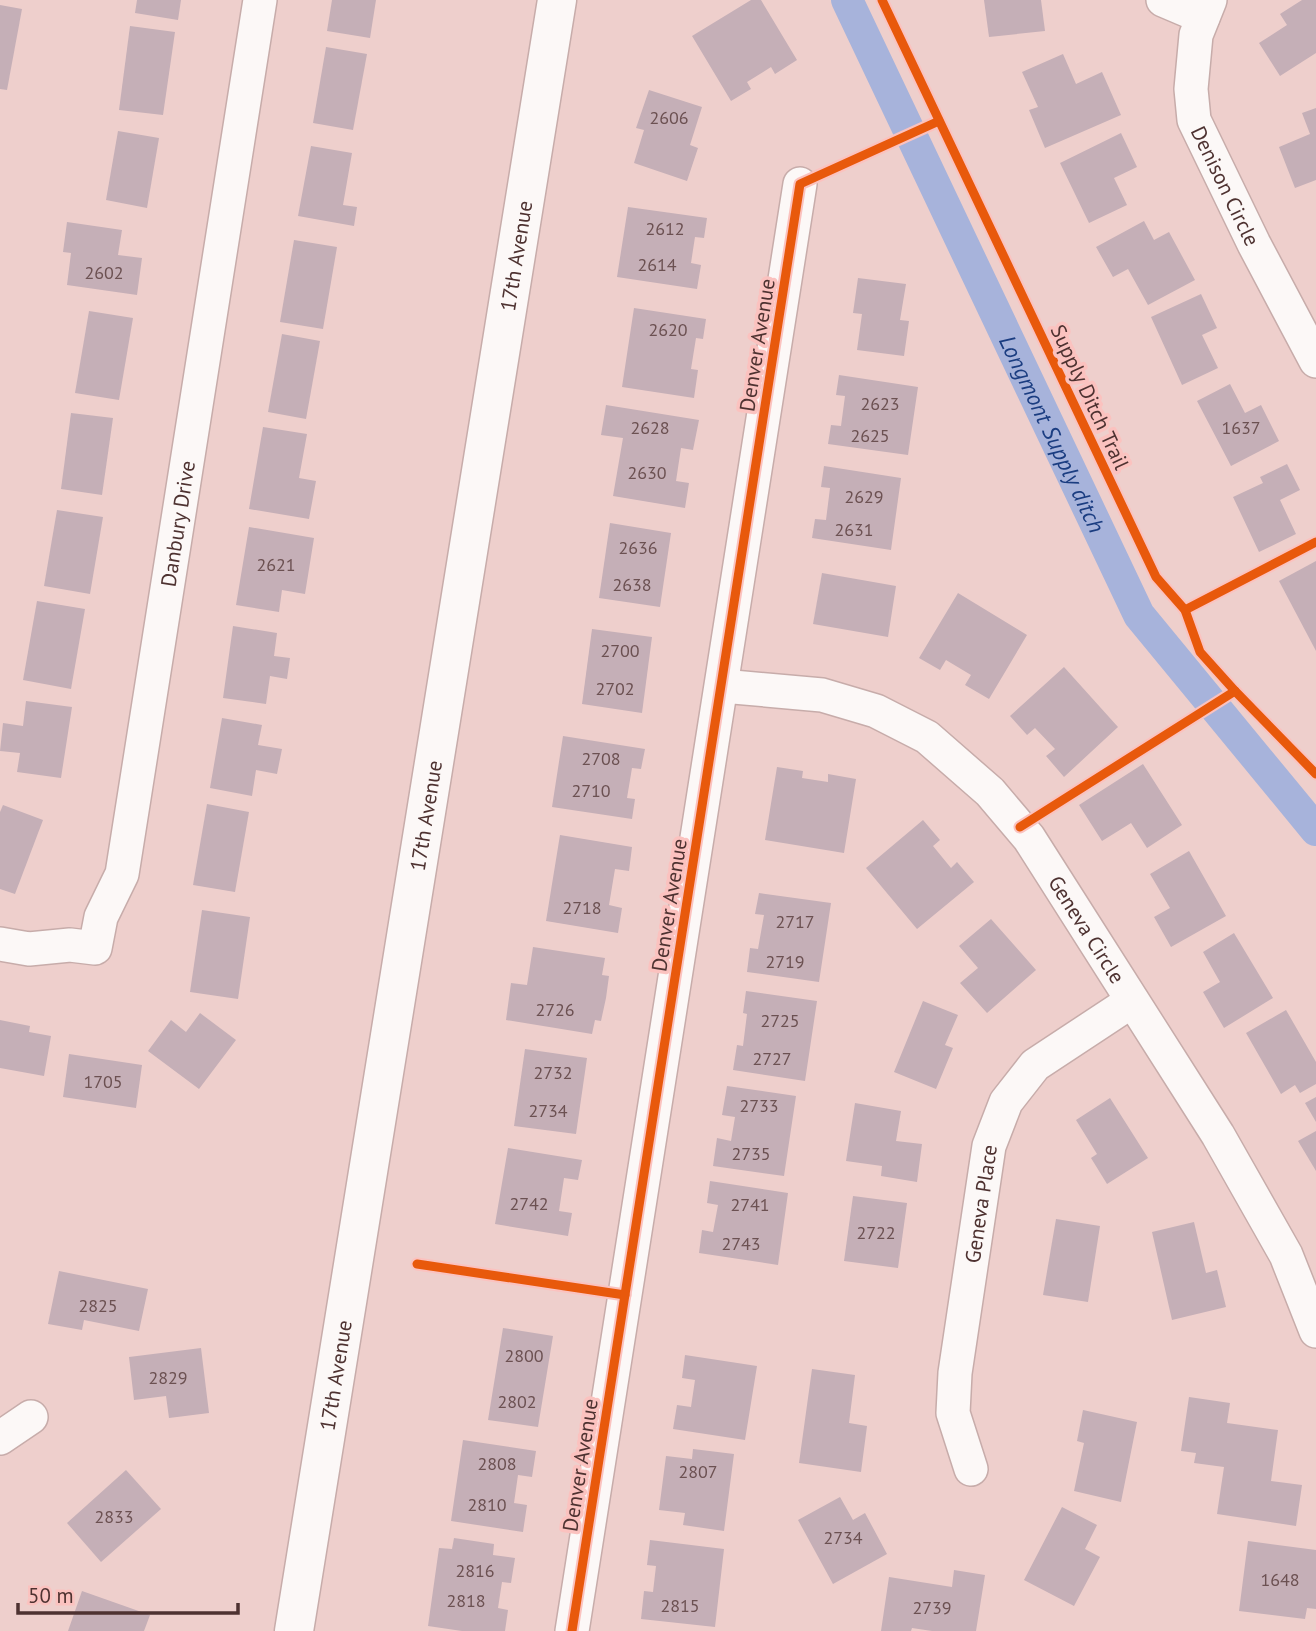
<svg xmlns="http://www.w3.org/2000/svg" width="1316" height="1631" viewBox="0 0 1316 1631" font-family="'PT Sans',sans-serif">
	<rect width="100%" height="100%" fill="#eecfcc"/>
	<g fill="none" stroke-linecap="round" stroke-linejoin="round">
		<path stroke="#a7b3db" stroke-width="32" id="s1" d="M847 0 1139 615 1316 830"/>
	</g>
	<g fill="#c5afb7">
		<polygon points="137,0 181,0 178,20 135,13"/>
		<polygon points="332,0 376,0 370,38 327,31"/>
		<polygon points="751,0 761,0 797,60 775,74 771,67 747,82 751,89 731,101 692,36"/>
		<polygon points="984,0 1041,0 1045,31 989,37"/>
		<polygon points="1302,0 1316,0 1316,53 1280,76 1259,43 1287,25 1280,14"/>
		<polygon points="0,5 22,9 7,90 0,89"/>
		<polygon points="130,26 175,32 163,115 119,110"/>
		<polygon points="326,47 367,54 353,130 313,123"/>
		<polygon points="1063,54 1076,84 1102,72 1121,115 1045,148 1029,110 1038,107 1022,72"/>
		<polygon points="649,90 702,107 690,145 698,148 687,181 634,163 644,130 636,128"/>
		<polygon points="1316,108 1316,180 1295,188 1279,147 1310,134 1302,113"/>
		<polygon points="118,131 159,138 147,208 106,200"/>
		<polygon points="1121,133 1137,167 1114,178 1127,205 1089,223 1060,163"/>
		<polygon points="311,146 352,153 343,205 357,207 354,226 298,216"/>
		<polygon points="628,207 707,218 704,238 695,237 691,263 701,265 697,289 617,277"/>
		<polygon points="1144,221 1154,240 1169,232 1195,280 1148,305 1128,269 1113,277 1096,247"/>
		<polygon points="67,222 122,230 118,255 142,258 137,295 67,285 71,253 63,252"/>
		<polygon points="294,240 337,247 323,329 280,322"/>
		<polygon points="858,278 906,284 900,320 909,321 904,356 857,350 862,314 853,313"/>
		<polygon points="1201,294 1217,328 1202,335 1218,368 1182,385 1151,317"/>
		<polygon points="634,308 706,319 703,339 696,338 691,369 698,370 694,398 622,387"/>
		<polygon points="89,311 133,318 119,400 75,393"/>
		<polygon points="282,334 320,341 306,419 268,412"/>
		<polygon points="839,375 918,387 908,455 828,444 831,425 841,426 845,396 836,395"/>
		<polygon points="1230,384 1245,413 1261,405 1279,441 1231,466 1197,401"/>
		<polygon points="606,405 699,420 693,450 681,448 676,481 689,483 685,508 613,496 623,438 601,435"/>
		<polygon points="71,413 113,418 102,495 61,489"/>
		<polygon points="263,427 307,434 299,478 316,481 309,519 249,509"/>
		<polygon points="1287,464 1300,490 1280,500 1296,534 1259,552 1233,497 1263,483 1260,477"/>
		<polygon points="824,466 901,478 891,550 812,538 815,519 826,520 830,488 821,487"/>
		<polygon points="57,510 103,517 90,594 44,586"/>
		<polygon points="610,523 671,533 660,607 599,598"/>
		<polygon points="249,527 314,538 305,594 282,590 279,612 236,605"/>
		<polygon points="1316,561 1316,651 1279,581"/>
		<polygon points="822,573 896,586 888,637 813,624"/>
		<polygon points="958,593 1027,635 989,699 965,685 971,675 946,660 940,670 919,658"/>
		<polygon points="37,601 85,609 71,689 23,680"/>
		<polygon points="233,626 277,633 274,656 290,658 287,679 270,676 266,704 223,698"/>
		<polygon points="592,629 652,637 642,713 582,704"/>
		<polygon points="1064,667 1118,727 1064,777 1046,756 1055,749 1035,728 1027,735 1010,716"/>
		<polygon points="26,701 72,707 61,778 17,772 20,753 0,751 3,723 23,726"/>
		<polygon points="222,718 262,725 258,745 282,749 277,774 256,770 252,796 210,788"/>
		<polygon points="563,736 645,749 641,769 632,768 627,798 635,799 632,819 552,807"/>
		<polygon points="1143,764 1182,825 1147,848 1131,823 1102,841 1079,805"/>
		<polygon points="777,767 803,771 802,778 828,782 828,774 856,779 844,853 765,840"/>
		<polygon points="207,804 249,812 235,892 193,885"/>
		<polygon points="3,805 43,820 15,894 0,889 0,812"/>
		<polygon points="923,820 940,840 933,846 951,868 957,862 974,882 917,929 866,868"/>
		<polygon points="560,835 632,847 629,871 615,869 609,905 622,908 618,933 546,921"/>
		<polygon points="1189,851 1226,916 1171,947 1154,917 1170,908 1150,874"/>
		<polygon points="759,893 831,903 819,982 747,972 750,948 758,949 764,915 755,914"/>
		<polygon points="202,910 250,917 238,999 190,992"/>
		<polygon points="991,919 1036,970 987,1013 960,983 978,968 959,946"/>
		<polygon points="1234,933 1273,998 1224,1028 1203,992 1220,982 1203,952"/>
		<polygon points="533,947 605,958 602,975 609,976 606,998 601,1021 595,1020 592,1034 506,1020 511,983 527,985"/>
		<polygon points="746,991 817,1001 805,1081 733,1070 737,1045 743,1046 747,1014 743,1013"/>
		<polygon points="923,1001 958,1015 945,1045 953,1048 936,1089 894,1072"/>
		<polygon points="1286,1010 1316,1062 1316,1084 1300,1093 1295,1085 1281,1094 1246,1033"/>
		<polygon points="200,1013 236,1040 199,1089 148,1051 171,1020 186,1032"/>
		<polygon points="0,1020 30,1026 29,1032 51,1036 44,1076 0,1068"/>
		<polygon points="525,1049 587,1058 576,1134 514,1126"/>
		<polygon points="69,1054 142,1065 136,1108 63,1097"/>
		<polygon points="727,1086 796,1096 784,1176 713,1166 717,1138 731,1141 735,1117 722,1115"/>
		<polygon points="1316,1097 1316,1122 1305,1103"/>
		<polygon points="1110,1098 1148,1158 1107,1184 1091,1158 1097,1154 1076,1120"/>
		<polygon points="855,1103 901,1111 896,1141 922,1144 917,1182 881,1176 882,1166 846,1161"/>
		<polygon points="1316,1131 1316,1171 1298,1141"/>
		<polygon points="508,1148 582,1160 578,1180 564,1178 559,1211 572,1213 568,1236 495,1224"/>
		<polygon points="710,1181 788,1193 778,1265 699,1253 702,1230 713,1232 718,1205 707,1203"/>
		<polygon points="853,1196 907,1203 898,1268 844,1261"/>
		<polygon points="1056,1219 1100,1226 1088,1302 1043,1295"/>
		<polygon points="1194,1222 1206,1273 1217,1270 1226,1307 1172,1320 1152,1232"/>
		<polygon points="59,1271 148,1289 139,1331 84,1320 82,1330 48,1324"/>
		<polygon points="503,1328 553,1336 538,1427 488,1420"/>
		<polygon points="201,1348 209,1413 169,1418 166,1396 134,1400 129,1357"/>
		<polygon points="685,1355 757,1366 745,1440 673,1429 677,1405 691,1407 695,1380 682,1378"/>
		<polygon points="812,1369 855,1375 849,1423 867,1426 861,1472 799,1463"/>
		<polygon points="1189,1397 1230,1403 1227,1423 1278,1430 1271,1481 1302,1485 1296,1526 1217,1514 1224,1467 1194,1463 1196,1453 1181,1451"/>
		<polygon points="1083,1410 1137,1422 1121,1502 1074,1491 1084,1443 1077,1441"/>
		<polygon points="463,1440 536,1451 532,1477 518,1475 514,1503 527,1505 523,1532 451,1521"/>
		<polygon points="693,1449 734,1454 724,1531 683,1525 685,1513 659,1510 666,1456 692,1459"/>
		<polygon points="126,1470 161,1509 101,1562 67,1523"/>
		<polygon points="840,1497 853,1520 865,1513 887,1554 833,1584 798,1520"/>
		<polygon points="1062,1507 1097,1525 1085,1549 1100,1557 1074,1606 1024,1580"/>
		<polygon points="454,1538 494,1544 493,1555 515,1558 511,1583 502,1582 498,1608 508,1610 505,1631 462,1631 428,1626 439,1548 452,1549"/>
		<polygon points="650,1540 724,1549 715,1627 641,1619 644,1591 653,1592 656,1566 647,1565"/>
		<polygon points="1248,1541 1316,1550 1316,1609 1307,1608 1305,1619 1239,1611"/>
		<polygon points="954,1570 985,1575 976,1631 932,1631 912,1628 911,1631 881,1631 889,1577 952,1587"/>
		<polygon points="82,1591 150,1615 144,1631 68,1631"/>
	</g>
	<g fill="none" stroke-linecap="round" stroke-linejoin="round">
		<g stroke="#c7acaa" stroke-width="36">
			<g id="street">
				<polyline points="1163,0 1203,17"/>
				<path id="s2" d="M1210 0 1196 35 1191 89 1194 120 1254 244 1316 361"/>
				<path id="s3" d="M722 686 822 695 876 711 927 737 990 792 1029 838 1218 1135 1286 1255 1316 1331"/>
				<path id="s4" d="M0 944 29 949 70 945 95 948 101 917 122 874 260 0"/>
				<polyline points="0,1438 31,1417"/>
				<path id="s5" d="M971 1469 953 1413 955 1373 989 1146 1006 1102 1035 1065 1132 1001"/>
				<polyline points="572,1631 800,184"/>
			</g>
		</g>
		<g stroke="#c7acaa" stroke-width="41">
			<g id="secondary">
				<path id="s6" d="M294 1631 557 0"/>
			</g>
		</g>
		<use href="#street" stroke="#fcf8f7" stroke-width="33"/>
		<use href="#secondary" stroke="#fcf8f7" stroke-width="38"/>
		<g stroke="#fbc2bf" stroke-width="13">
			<g id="cycleway">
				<polyline points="882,0 1156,577 1185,610 1200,652 1235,691 1316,774"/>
				<polyline points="1185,610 1316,542"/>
				<polyline points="1020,827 1235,691"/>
				<polyline points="417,1264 625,1295"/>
				<polyline points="572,1631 800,184 939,121"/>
			</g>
		</g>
		<use href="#cycleway" stroke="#e8590c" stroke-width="9"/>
	</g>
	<g text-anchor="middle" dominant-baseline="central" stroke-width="7" stroke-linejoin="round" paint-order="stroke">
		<g font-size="18" fill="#6c5152">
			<text x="669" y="117">2606</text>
			<text x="665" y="228">2612</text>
			<text x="657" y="264">2614</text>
			<text x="104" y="272">2602</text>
			<text x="668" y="329">2620</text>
			<text x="880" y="403">2623</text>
			<text x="650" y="427">2628</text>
			<text x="1241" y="427">1637</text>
			<text x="870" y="435">2625</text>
			<text x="647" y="472">2630</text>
			<text x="864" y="496">2629</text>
			<text x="854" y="529">2631</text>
			<text x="638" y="547">2636</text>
			<text x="276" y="564">2621</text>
			<text x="632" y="584">2638</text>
			<text x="620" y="650">2700</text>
			<text x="615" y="688">2702</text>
			<text x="601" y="758">2708</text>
			<text x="591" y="790">2710</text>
			<text x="582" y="907">2718</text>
			<text x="795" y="921">2717</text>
			<text x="785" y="961">2719</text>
			<text x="555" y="1009">2726</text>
			<text x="780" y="1020">2725</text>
			<text x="772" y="1058">2727</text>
			<text x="553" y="1072">2732</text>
			<text x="103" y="1081">1705</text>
			<text x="759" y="1105">2733</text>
			<text x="548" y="1110">2734</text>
			<text x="751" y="1153">2735</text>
			<text x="529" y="1203">2742</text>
			<text x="750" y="1204">2741</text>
			<text x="876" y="1232">2722</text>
			<text x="741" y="1243">2743</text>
			<text x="98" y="1305">2825</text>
			<text x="524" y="1355">2800</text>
			<text x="168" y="1377">2829</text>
			<text x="517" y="1401">2802</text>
			<text x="497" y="1463">2808</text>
			<text x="698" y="1471">2807</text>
			<text x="487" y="1504">2810</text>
			<text x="114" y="1516">2833</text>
			<text x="843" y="1537">2734</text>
			<text x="475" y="1570">2816</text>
			<text x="1280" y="1579">1648</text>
			<text x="466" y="1600">2818</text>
			<text x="680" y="1605">2815</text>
			<text x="932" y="1607">2739</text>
		</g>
		<g font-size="21" fill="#4e3231" stroke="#fbc2bf">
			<text stroke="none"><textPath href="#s2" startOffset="196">Denison Circle</textPath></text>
			<text stroke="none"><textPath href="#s6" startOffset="1393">17th Avenue</textPath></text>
			<text transform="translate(757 345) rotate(-81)">Denver Avenue</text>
			<text transform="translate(1090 397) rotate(65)">Supply Ditch Trail</text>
			<text stroke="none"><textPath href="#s4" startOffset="530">Danbury Drive</textPath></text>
			<text stroke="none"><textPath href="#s6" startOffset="826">17th Avenue</textPath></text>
			<text transform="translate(669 905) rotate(-81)">Denver Avenue</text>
			<text stroke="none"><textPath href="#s3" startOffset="466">Geneva Circle</textPath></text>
			<text stroke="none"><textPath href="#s5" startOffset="270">Geneva Place</textPath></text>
			<text stroke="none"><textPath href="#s6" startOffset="259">17th Avenue</textPath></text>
			<text transform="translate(580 1465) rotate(-81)">Denver Avenue</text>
		</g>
		<g font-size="23" font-style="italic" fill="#1b3d81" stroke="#fbc2bf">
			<text stroke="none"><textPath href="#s1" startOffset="480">Longmont Supply ditch</textPath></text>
		</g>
	</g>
	<path d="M18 1603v10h220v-10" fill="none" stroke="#4e3231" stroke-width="3.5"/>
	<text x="28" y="1603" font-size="21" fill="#4e3231" stroke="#fbc2bf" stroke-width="5" paint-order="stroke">50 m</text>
</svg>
